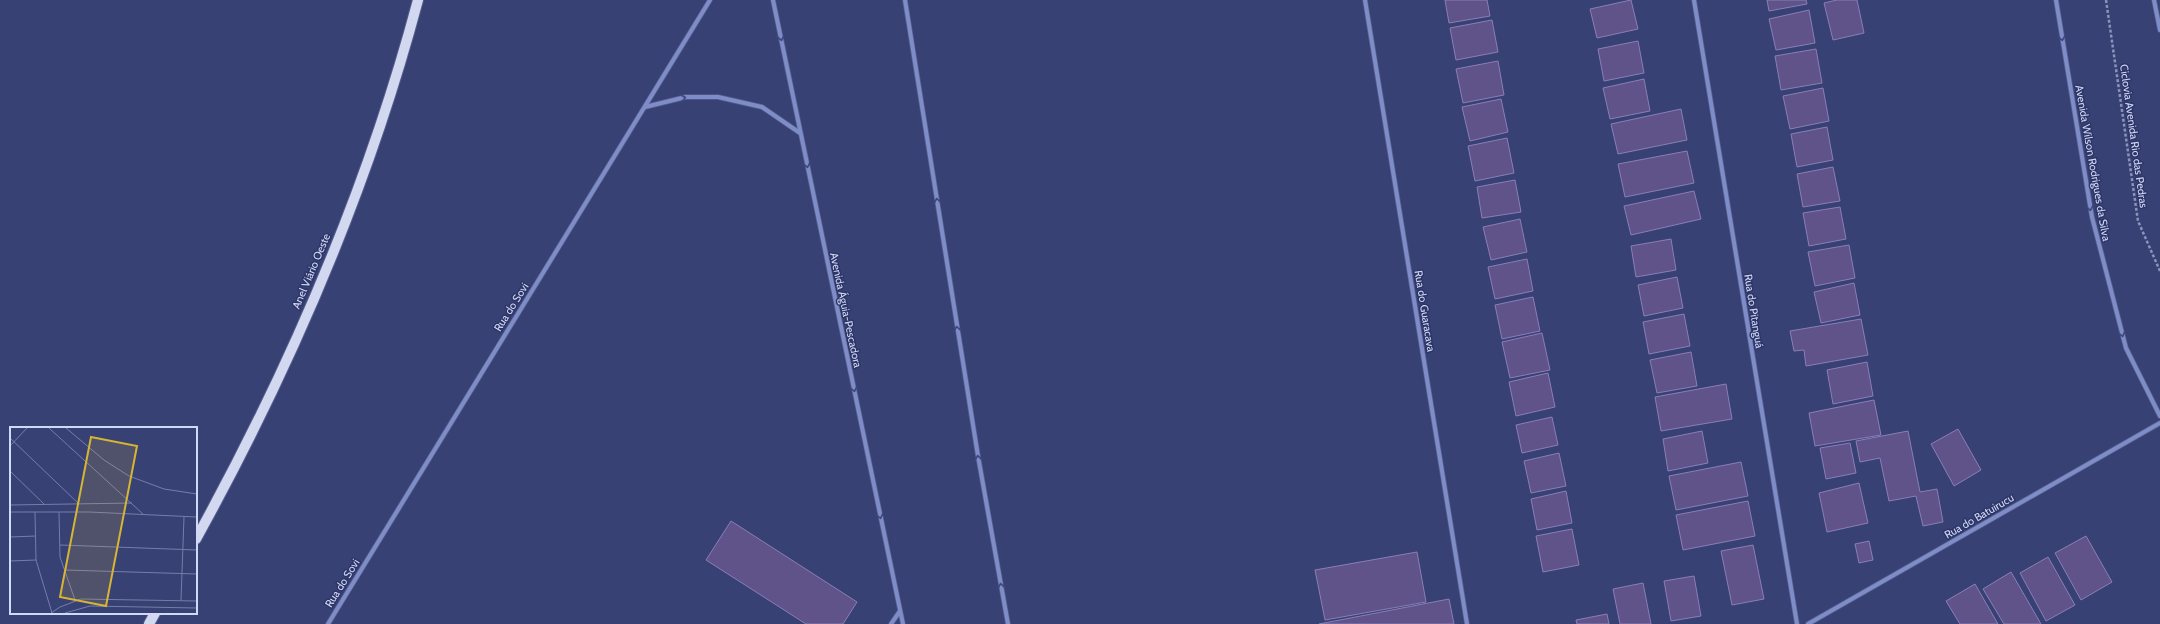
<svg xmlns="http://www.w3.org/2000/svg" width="2160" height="624" viewBox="0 0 2160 624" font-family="Cabin,sans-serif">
	<rect width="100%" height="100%" fill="#384174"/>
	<g fill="#5f5389" stroke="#8a7eb8">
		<polygon points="1445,0 1487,0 1490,16 1449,23"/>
		<polygon points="1631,0 1638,29 1597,38 1590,9"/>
		<polygon points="1767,0 1806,0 1807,4 1769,11"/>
		<polygon points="1837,0 1857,0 1864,33 1833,40 1824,3"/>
		<polygon points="1809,10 1815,43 1776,50 1769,19"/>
		<polygon points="1492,20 1498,52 1456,60 1450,28"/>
		<polygon points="1638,41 1644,73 1604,81 1598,49"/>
		<polygon points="1816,49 1822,83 1781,90 1775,56"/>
		<polygon points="1498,61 1504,95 1463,103 1456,69"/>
		<polygon points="1644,79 1650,111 1610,119 1603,88"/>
		<polygon points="1823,88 1829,121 1790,129 1783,96"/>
		<polygon points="1501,99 1508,132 1470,141 1462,107"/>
		<polygon points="1681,109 1687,140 1618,154 1611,124"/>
		<polygon points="1827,127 1833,160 1797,167 1791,134"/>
		<polygon points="1507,138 1514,173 1475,181 1468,146"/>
		<polygon points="1687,151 1694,183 1625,197 1618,164"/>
		<polygon points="1833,167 1840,201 1803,207 1797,174"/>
		<polygon points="1515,180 1521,212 1482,218 1477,187"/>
		<polygon points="1694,191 1701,219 1631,235 1624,206"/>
		<polygon points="1840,207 1846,239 1809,246 1803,213"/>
		<polygon points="1520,219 1527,252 1491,260 1483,227"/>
		<polygon points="1671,239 1676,270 1636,277 1631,246"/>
		<polygon points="1849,245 1855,278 1815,286 1808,252"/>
		<polygon points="1527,259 1533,291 1495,299 1488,267"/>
		<polygon points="1677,277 1683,308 1644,316 1638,285"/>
		<polygon points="1854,283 1860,315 1821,323 1814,292"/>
		<polygon points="1533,297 1540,331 1502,339 1495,305"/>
		<polygon points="1684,314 1690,346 1649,354 1643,322"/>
		<polygon points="1861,319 1868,355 1806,366 1804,350 1794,351 1790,331"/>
		<polygon points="1542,333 1550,370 1510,378 1502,342"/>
		<polygon points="1691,352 1697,386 1657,393 1650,360"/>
		<polygon points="1867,362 1873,396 1833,404 1827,370"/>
		<polygon points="1548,373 1555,407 1516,416 1509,382"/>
		<polygon points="1726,384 1732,419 1661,431 1655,397"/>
		<polygon points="1874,400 1881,435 1815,446 1809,413"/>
		<polygon points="1552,417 1558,445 1522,453 1516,425"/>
		<polygon points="1958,429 1981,470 1954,486 1931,444"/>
		<polygon points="1702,431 1708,463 1668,471 1663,439"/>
		<polygon points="1908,431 1920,492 1937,489 1943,522 1923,526 1916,496 1889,501 1880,458 1860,462 1856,441"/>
		<polygon points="1850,443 1856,473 1826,479 1820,448"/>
		<polygon points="1559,453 1566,486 1531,493 1524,461"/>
		<polygon points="1741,462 1748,496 1676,510 1669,476"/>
		<polygon points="1859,483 1868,523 1827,532 1819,493"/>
		<polygon points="1566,491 1572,523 1537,530 1531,499"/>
		<polygon points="1748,501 1755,536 1683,550 1676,515"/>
		<polygon points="731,521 857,602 843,624 806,624 706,560"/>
		<polygon points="1572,529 1579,565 1543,572 1536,536"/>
		<polygon points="2086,536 2112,582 2081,600 2055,553"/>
		<polygon points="1869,541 1873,560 1859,563 1855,544"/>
		<polygon points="1753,545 1764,599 1732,605 1721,551"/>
		<polygon points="1417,552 1426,602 1325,620 1315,570"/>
		<polygon points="2048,557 2075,605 2046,621 2020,573"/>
		<polygon points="2011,572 2041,624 2004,624 1983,589"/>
		<polygon points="1694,576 1701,616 1671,621 1664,581"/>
		<polygon points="1643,583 1651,624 1620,624 1613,589"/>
		<polygon points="1975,584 1998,624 1960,624 1946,601"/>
		<polygon points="1449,599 1454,624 1319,624"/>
		<polygon points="1607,614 1609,624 1577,624 1576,620"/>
	</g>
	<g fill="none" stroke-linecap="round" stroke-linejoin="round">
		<g stroke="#565f8e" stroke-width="5.5">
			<g id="street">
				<polyline points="773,0 903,624"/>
				<polyline points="905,0 978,456 1008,624"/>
				<polyline points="1365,0 1467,624"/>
				<polyline points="1694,0 1797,624"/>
				<polyline points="2056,0 2092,217 2126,348 2160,416"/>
				<polyline points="2154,0 2160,30"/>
				<polyline points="645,107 686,97 718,97 762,107 800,133"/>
				<polyline points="328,624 710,0"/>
				<polyline points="891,624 900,611"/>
				<polyline points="1808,624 2160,423"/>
			</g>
		</g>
		<g stroke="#565f8e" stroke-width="12">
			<g id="primary">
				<path d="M196 539C290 369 368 188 418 0"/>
				<polyline points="149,624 155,613"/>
			</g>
		</g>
		<polyline stroke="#8a93ba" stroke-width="2.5" stroke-dasharray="3 2" stroke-linecap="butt" points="2106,0 2138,221 2160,271"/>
		<use href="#street" stroke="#7e8cc8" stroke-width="4"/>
		<use href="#primary" stroke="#d1d8f0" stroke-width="10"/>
	</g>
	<defs><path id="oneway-chevron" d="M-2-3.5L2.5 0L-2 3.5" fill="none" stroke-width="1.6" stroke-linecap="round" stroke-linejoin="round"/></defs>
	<g stroke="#3e477b">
		<use href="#oneway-chevron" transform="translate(781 38) rotate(78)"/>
		<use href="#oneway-chevron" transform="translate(2062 38) rotate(81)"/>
		<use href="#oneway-chevron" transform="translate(683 98) rotate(-10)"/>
		<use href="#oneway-chevron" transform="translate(807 165) rotate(78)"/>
		<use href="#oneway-chevron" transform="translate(937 201) rotate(-99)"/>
		<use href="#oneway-chevron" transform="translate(2090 208) rotate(81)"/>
		<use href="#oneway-chevron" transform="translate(957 329) rotate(-99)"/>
		<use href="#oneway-chevron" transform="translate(2122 334) rotate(76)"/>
		<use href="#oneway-chevron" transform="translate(854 389) rotate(78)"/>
		<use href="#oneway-chevron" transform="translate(978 458) rotate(-100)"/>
		<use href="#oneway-chevron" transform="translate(880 516) rotate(78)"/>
		<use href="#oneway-chevron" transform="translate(1001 586) rotate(-100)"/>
	</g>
	<g text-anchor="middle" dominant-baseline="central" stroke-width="3" stroke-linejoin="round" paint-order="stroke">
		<g font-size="11" fill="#d0d9f7" stroke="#2e3668">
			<text transform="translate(2134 136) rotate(82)">Ciclovia Avenida Rio das Pedras</text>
			<text transform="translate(2093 163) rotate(80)">Avenida Wilson Rodrigues da Silva</text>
			<text transform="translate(311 271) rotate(-67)">Anel Viário Oeste</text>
			<text transform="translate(511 307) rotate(-58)">Rua do Sovi</text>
			<text transform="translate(846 310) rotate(78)">Avenida Águia-Pescadora</text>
			<text transform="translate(1425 311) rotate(81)">Rua do Guaracava</text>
			<text transform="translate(1754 311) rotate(81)">Rua do Pitanguá</text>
			<text transform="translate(1979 516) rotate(-30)">Rua do Batuirucu</text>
			<text transform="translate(342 583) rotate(-58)">Rua do Sovi</text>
		</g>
	</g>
	<g transform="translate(10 427)">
		<rect width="187" height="187" fill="#384174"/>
		<path fill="none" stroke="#757ea8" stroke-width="1" d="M39 1 133 87M56 1 94 33 119 49 154 62 187 67M0 11 69 77M0 19 17 1M0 44 35 78M0 78 122 76M0 85H79L187 90M25 85 26 133 42 186M49 85 50 130 65 173M0 110 26 109M50 118 187 123M0 134 26 133M55 143 187 147M171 173 174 90M41 186 50 180 71 172 187 174M55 186 80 179 187 181"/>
		<path fill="#d6b534" fill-opacity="0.15" stroke="#d6b534" stroke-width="2" d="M81 10 127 19 96 179 50 170Z"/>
		<rect width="187" height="187" fill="none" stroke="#d0d9f7" stroke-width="2"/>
	</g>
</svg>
